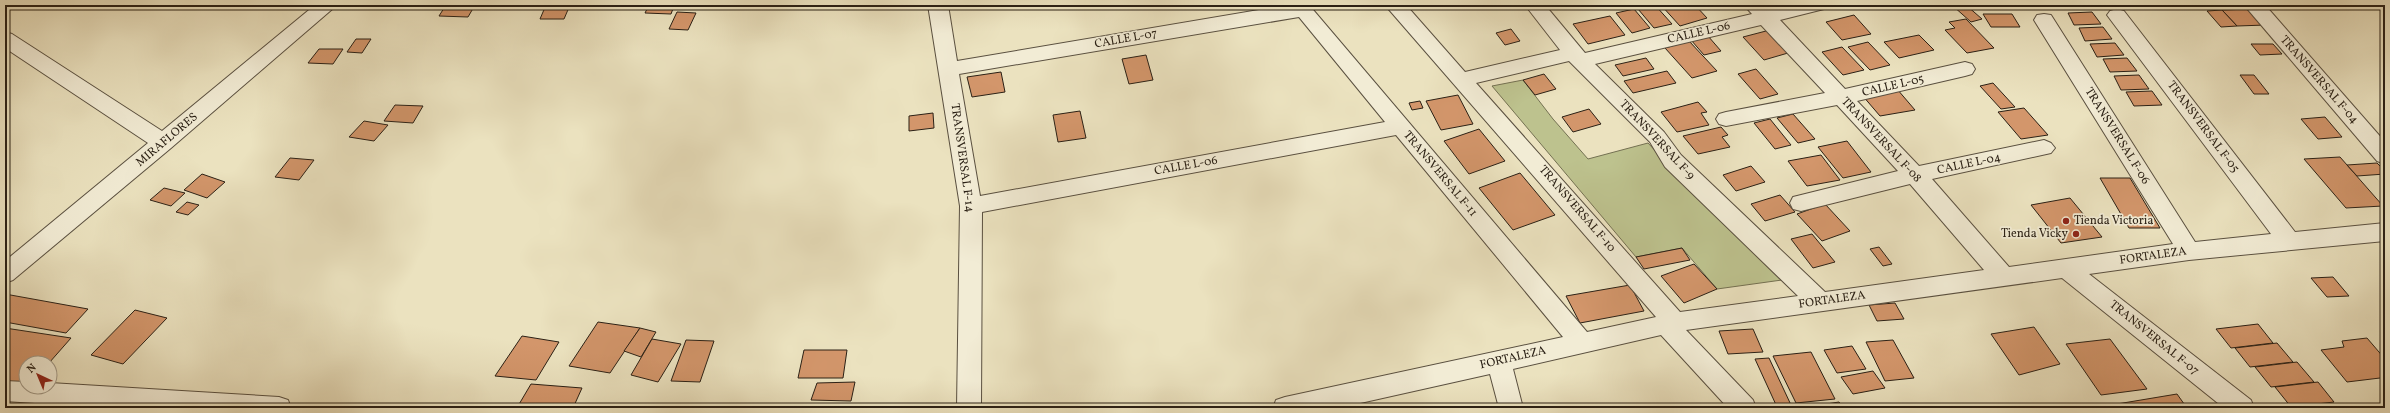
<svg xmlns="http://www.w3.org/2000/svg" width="2390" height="413" viewBox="0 0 2390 413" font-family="Vollkorn,serif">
	<rect width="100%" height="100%" fill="#ebe2bf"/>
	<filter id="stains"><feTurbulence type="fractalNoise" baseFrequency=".005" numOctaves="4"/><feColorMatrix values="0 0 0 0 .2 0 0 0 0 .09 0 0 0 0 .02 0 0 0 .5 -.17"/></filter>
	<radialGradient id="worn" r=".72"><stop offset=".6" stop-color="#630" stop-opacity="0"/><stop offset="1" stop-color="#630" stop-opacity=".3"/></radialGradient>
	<polygon fill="#bdc28e" stroke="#747152" points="1523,80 1553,119 1588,159 1648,143 1690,188 1782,280 1717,289 1682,248 1636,257 1492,86"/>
	<g fill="#d3966b" stroke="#2a2015">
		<polygon points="446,5 475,5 468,17 439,16"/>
		<polygon points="546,5 570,5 564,19 540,19"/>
		<polygon points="649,5 650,5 674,6 671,14 645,13"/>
		<polygon points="1655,5 1672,24 1654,28 1638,9"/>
		<polygon points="1661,5 1695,5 1707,18 1680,26"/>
		<polygon points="1706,5 1732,5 1710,9"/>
		<polygon points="1966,5 1982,19 1971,22 1953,6"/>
		<polygon points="1634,9 1650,28 1632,33 1616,13"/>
		<polygon points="2251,9 2266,25 2237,26 2222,10"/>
		<polygon points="2222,10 2237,26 2221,27 2207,11"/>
		<polygon points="677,12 696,13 688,30 669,29"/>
		<polygon points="2092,12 2101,24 2074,25 2068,13"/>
		<polygon points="1983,14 2012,14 2020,27 1991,27"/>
		<polygon points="1854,15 1871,34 1842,40 1826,22"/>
		<polygon points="1610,16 1625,35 1588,44 1573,24"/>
		<polygon points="1966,19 1994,48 1967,53 1945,30 1955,28 1949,22"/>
		<polygon points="2103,27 2112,39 2085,41 2079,28"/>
		<polygon points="1511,29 1520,41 1505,45 1496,33"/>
		<polygon points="1766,31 1788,53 1764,60 1743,37"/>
		<polygon points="1919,35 1934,50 1899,58 1884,42"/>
		<polygon points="1708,36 1721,51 1704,55 1691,40"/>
		<polygon points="356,39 371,39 362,53 347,52"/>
		<polygon points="1689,41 1717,71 1692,78 1665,48"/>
		<polygon points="1868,42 1890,65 1870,70 1848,47"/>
		<polygon points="2115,43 2124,55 2097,57 2090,44"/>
		<polygon points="2251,44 2273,44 2282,54 2260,55"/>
		<polygon points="1842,47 1864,70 1843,75 1822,52"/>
		<polygon points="319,49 343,49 333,64 308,63"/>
		<polygon points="1146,55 1153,80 1129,84 1122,59"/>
		<polygon points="1646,58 1654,69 1623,76 1615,65"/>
		<polygon points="2127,58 2137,71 2110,72 2103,59"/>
		<polygon points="1756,69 1778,94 1760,99 1738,74"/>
		<polygon points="1667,71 1676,83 1633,93 1624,81"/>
		<polygon points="1001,72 1005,92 972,97 967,77"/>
		<polygon points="1544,74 1556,89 1535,95 1523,80"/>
		<polygon points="2139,75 2149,89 2121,90 2114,76"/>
		<polygon points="2240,75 2254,75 2269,94 2254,94"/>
		<polygon points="1993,83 2015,107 2001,109 1980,86"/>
		<polygon points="1897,89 1915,110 1880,116 1862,95"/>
		<polygon points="2152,91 2162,105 2134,106 2126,92"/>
		<polygon points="1458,95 1473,124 1441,130 1426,101"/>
		<polygon points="1420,101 1423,108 1412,110 1409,103"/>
		<polygon points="1698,102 1707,112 1701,113 1709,125 1677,132 1661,112"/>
		<polygon points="395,105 423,106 413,123 384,121"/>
		<polygon points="2024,108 2048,135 2021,139 1998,112"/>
		<polygon points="1589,109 1601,124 1573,132 1562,117"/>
		<polygon points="1080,111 1086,138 1058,142 1053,115"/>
		<polygon points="933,113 934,128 909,131 909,116"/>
		<polygon points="1793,114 1815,139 1798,143 1777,118"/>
		<polygon points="2325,117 2342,137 2318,139 2301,119"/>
		<polygon points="1770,119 1791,145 1775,149 1754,123"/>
		<polygon points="364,121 388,125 374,141 349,137"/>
		<polygon points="1721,127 1728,135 1722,137 1730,147 1698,154 1683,136"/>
		<polygon points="1479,129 1505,161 1469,174 1444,141"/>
		<polygon points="1847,141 1871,172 1843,178 1818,147"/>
		<polygon points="1821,155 1840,180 1807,186 1788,161"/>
		<polygon points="2340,157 2383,206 2346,208 2304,159"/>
		<polygon points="290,158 314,160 299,180 275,177"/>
		<polygon points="2377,163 2385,171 2385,174 2357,176 2347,165"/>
		<polygon points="1751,166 1765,182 1736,191 1723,175"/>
		<polygon points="1520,173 1555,215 1513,230 1479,188"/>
		<polygon points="202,174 225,182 207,198 184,190"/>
		<polygon points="2100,178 2130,178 2160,228 2129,228"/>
		<polygon points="164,188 185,193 171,206 150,200"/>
		<polygon points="1780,195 1795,212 1765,221 1751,204"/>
		<polygon points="2070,198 2102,237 2061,243 2031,205"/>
		<polygon points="187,202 199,205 188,215 176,212"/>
		<polygon points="1825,204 1850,231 1822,241 1797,214"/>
		<polygon points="1812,234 1835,262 1813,268 1791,239"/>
		<polygon points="1879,247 1892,264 1883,266 1870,249"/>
		<polygon points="1682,248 1690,260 1644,269 1636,257"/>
		<polygon points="1694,264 1717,289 1684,303 1661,276"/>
		<polygon points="2333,277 2349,296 2327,297 2311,278"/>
		<polygon points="1630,285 1644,311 1580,323 1566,296"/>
		<polygon points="5,294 88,309 66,333 5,322"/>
		<polygon points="1895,303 1904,319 1877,321 1869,305"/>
		<polygon points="135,310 167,318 123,364 91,355"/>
		<polygon points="598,322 640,328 610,373 569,366"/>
		<polygon points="2258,324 2273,343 2231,348 2216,329"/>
		<polygon points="2034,327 2060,364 2019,375 1991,334"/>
		<polygon points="5,328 71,338 49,363 26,363 26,386 5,382"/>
		<polygon points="640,328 656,332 641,357 624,351"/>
		<polygon points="1753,329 1763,352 1728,354 1719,331"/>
		<polygon points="522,336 559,342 536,380 495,376"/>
		<polygon points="2367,338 2385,359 2385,384 2380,378 2347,382 2321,350 2344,347 2342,341"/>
		<polygon points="652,339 681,344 658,382 631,375"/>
		<polygon points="2110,339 2147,389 2101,395 2066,344"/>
		<polygon points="686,340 714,341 700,382 671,381"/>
		<polygon points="1893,340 1914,378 1885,381 1866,342"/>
		<polygon points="2277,343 2293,362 2250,367 2235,348"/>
		<polygon points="1852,346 1866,369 1837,373 1824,350"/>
		<polygon points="804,350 847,350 843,378 798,378"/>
		<polygon points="1811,352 1835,399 1796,403 1773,356"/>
		<polygon points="1769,358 1791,405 1777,407 1755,359"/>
		<polygon points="2297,362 2314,382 2271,387 2255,367"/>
		<polygon points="1873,371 1885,388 1853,394 1841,377"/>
		<polygon points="855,382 851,401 811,400 817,383"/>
		<polygon points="2318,382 2334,402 2291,407 2275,387"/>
		<polygon points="531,384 582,388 573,408 518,406"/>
		<polygon points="2177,394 2187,408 2120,408 2117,404"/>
		<polygon points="1839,402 1844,408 1801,408"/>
	</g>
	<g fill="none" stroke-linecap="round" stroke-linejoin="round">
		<g stroke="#5a5040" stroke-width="2">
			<g id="minor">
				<polygon points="315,5 337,5 171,148 13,280 5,283 5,261 148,143 5,48 5,32 12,34 162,131"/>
				<path d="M928 5H948L957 61 1289 5H1309L1587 332 1656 317 1385 5H1406L1465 72 1560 50 1525 5H1545L1585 53 1752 14 1744 5H1765L1770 10 1790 5H1827L1824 9 1780 20 1845 89 1965 62 1972 64 1975 69 1972 74 1965 76 1857 101 1919 166 2044 140 2051 143 2055 148 2051 153 1932 179 2009 267 2173 244 2034 20 2037 15 2044 14 2051 15 2195 242 2271 234 2110 19 2107 15 2110 11 2117 9 2124 11 2295 232 2385 223V241L2189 260 2089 274 2251 400 2254 408H2224L2062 278 1686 330 1753 400 1756 408H1728L1661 335 1513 369 1523 408H1499L1490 374 1338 408H1273L1276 400 1285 397 1563 337 1396 135 982 212 981 408H957L960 206ZM1299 17 1385 122 980 196 959 74ZM1761 25 1825 93 1726 112 1719 114 1716 119 1719 124 1726 126 1837 105 1898 171 1793 197 1790 203 1793 209 1801 211 1910 184 1984 270 1825 292 1681 155 1664 132 1595 64ZM1569 61 1650 142 1665 167 1798 296 1680 312 1476 83Z"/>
				<polygon points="2244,5 2265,5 2385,142 2385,164 2377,161"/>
				<polygon points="5,381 26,382 26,387 50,387 50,383 279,397 288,400 291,408 109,408 5,401"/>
			</g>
		</g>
		<use href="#minor" fill="#f2ecd5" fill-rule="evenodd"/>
	</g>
	<g fill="#8f2418" stroke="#f2ecd5" stroke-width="1.5">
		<circle cx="2066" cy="221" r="4"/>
		<circle cx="2076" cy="234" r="4"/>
	</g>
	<g text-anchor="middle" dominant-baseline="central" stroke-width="3.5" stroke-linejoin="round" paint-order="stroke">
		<g font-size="12" fill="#2a2015" stroke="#f2ecd5">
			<text transform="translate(1699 33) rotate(-13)">CALLE L-06</text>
			<text transform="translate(1126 39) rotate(-10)">CALLE L-07</text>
			<text transform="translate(2319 80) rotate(49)">TRANSVERSAL F-04</text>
			<text transform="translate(1893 86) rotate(-13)">CALLE L-05</text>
			<text transform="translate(2203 127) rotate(53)">TRANSVERSAL F-05</text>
			<text transform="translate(2117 136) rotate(58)">TRANSVERSAL F-06</text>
			<text transform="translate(167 140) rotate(-40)">MIRAFLORES</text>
			<text transform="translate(1657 140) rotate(47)">TRANSVERSAL F-9</text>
			<text transform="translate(1881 140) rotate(47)">TRANSVERSAL F-08</text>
			<text transform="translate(962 158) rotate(82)">TRANSVERSAL F-14</text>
			<text transform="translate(1969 164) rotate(-12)">CALLE L-04</text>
			<text transform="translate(1186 166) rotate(-10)">CALLE L-06</text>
			<text transform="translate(1440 174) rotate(50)">TRANSVERSAL F-11</text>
			<text transform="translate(1577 209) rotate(49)">TRANSVERSAL F-10</text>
			<text transform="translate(2153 256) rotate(-8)">FORTALEZA</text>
			<text transform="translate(1832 300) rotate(-8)">FORTALEZA</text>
			<text transform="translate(2154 338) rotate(39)">TRANSVERSAL F-07</text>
			<text transform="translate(1513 358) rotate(-13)">FORTALEZA</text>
		</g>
		<g font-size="12" fill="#2a2015" stroke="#f2ecd5" text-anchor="start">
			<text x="2074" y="221">Tienda Victoria</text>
			<text x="2068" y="234" text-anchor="end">Tienda Vicky</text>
		</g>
	</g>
	<rect width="2390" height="413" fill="none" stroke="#ebe2bf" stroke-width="20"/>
	<rect x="6" y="6" width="2378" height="401" fill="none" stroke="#2a2015" stroke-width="2"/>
	<rect x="10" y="10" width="2370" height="393" fill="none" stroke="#2a2015"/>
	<g transform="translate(38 375) rotate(316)"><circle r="19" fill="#f2ecd5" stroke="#a29a88"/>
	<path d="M0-3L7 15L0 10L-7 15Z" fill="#8f2418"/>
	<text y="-6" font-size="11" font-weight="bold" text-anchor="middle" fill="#2a2015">N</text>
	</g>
	<rect width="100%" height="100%" filter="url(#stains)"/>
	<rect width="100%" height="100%" fill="url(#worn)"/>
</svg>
